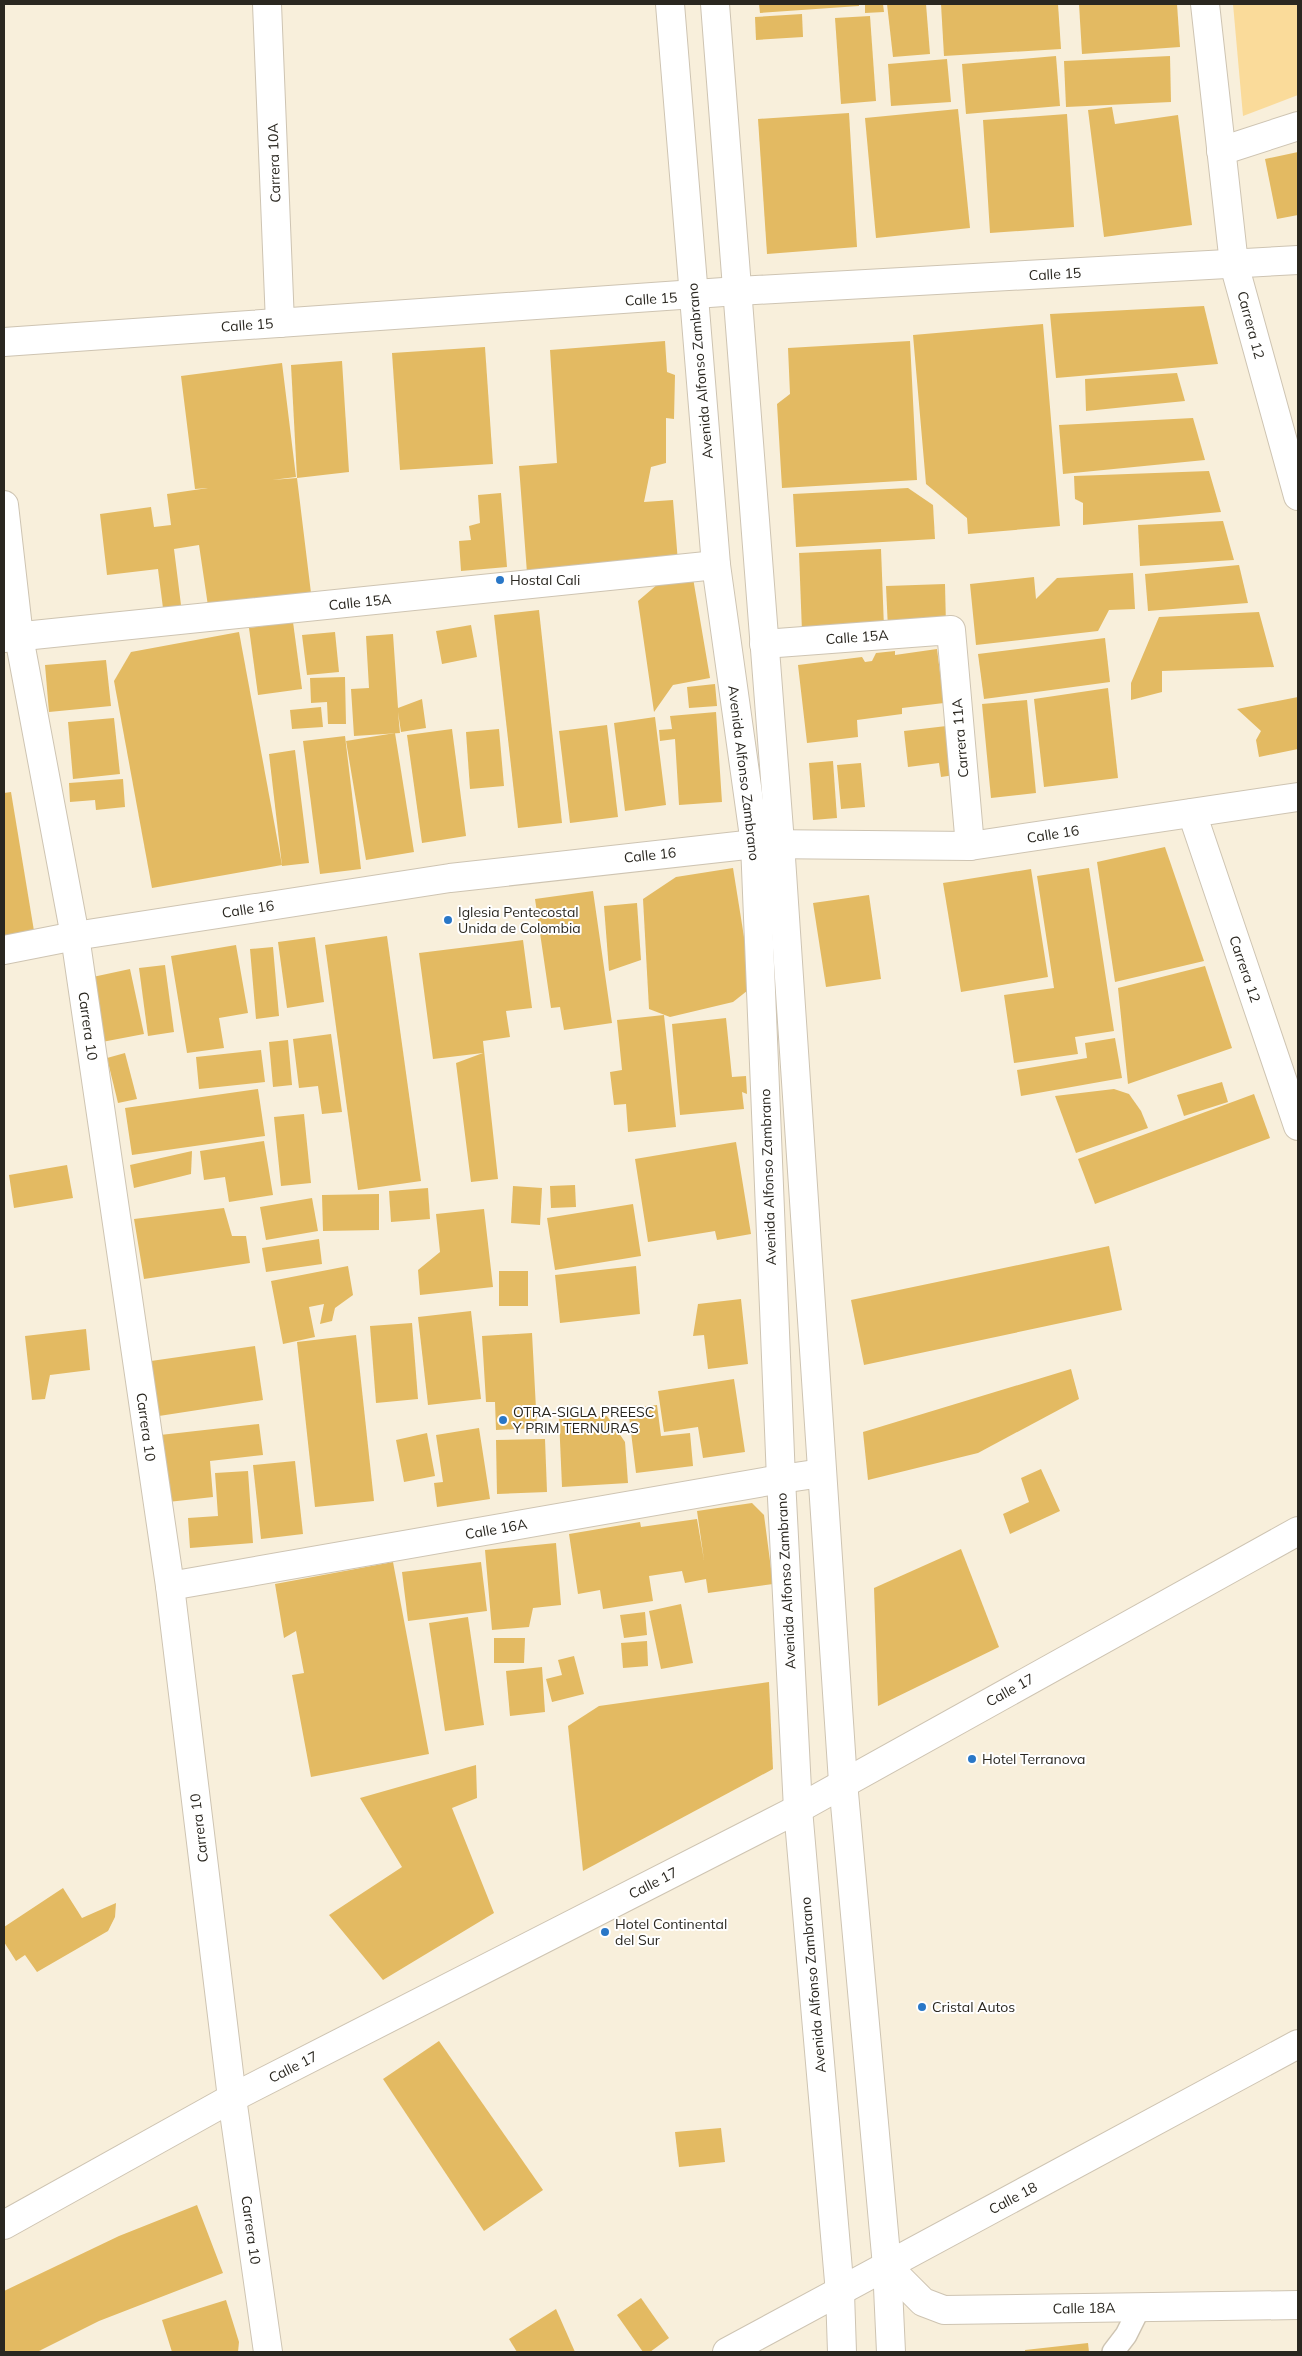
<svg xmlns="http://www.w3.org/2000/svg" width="1302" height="2356" viewBox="0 0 1302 2356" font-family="Mulish,sans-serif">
	<rect width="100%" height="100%" fill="#f8efdb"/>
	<polygon fill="#fadb9a" points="1233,4 1298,4 1298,95 1243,116"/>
	<g fill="#e3ba62">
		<polygon points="759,4 859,4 859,6 760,13"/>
		<polygon points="865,4 883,4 884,12 865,13"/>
		<polygon points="887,4 926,4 930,54 893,57"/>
		<polygon points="941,4 1058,4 1061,49 944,56"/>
		<polygon points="1079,4 1177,4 1180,47 1082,54"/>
		<polygon points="802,14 803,37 756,40 755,17"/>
		<polygon points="870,16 876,101 841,104 835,18"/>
		<polygon points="1056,56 1060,106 966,114 962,64"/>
		<polygon points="1170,56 1171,102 1066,107 1064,61"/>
		<polygon points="947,59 951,102 891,106 888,64"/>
		<polygon points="1112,107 1115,124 1178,115 1192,225 1104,237 1088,110"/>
		<polygon points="958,109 970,228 876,238 865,118"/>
		<polygon points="849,113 857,247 767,254 758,119"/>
		<polygon points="1067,114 1074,227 990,233 983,120"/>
		<polygon points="1298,152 1298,215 1277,219 1265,159"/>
		<polygon points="1204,306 1218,364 1056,378 1050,314"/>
		<polygon points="1043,324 1060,526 968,534 967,518 926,484 913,335"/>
		<polygon points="665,341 667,372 675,375 674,419 666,418 666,463 651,467 644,502 673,500 678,562 527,573 519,466 557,463 550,350"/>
		<polygon points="910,341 917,480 782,488 777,404 790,394 788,348"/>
		<polygon points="485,347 493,464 400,470 392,353"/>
		<polygon points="342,361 349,472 297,478 291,365"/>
		<polygon points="282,363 296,477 272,480 297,478 311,593 208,606 199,545 174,549 182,613 164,616 158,569 107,575 100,514 151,507 154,527 171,525 167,494 208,488 195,489 181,376"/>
		<polygon points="1177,373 1185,401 1086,411 1085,379"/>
		<polygon points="1193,418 1205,460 1063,474 1059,425"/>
		<polygon points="1209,471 1221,512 1083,525 1083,503 1075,499 1074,476"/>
		<polygon points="908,488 933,505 935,539 796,547 793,494"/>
		<polygon points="501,493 507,567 461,571 459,541 471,540 469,526 480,523 478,495"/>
		<polygon points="1223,521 1234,560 1140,566 1138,525"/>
		<polygon points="881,549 884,628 802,632 799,553"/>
		<polygon points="1239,565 1248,603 1148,611 1145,574"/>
		<polygon points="1133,573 1135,609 1109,610 1098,631 976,645 970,584 1034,577 1036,599 1057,578"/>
		<polygon points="693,578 710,678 673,685 654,712 638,601 658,584"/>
		<polygon points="945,584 946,626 888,629 886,586"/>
		<polygon points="539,610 562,823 518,828 494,615"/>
		<polygon points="1259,612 1274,667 1162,671 1162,692 1131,700 1131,683 1159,617"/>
		<polygon points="293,622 302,689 258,695 249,628"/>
		<polygon points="471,625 477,657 442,664 436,631"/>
		<polygon points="239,632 282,865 152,888 114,681 131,652"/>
		<polygon points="335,632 339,672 307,675 302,635"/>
		<polygon points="393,634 398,708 422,699 426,728 401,732 398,712 400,733 354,736 351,689 369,688 366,636"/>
		<polygon points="1105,638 1110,682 984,699 978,654"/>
		<polygon points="937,649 944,703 902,708 902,714 857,720 858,737 807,743 798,665 862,657 865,662 872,661 876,653 895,651 895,655"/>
		<polygon points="106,660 111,706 49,712 45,665"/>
		<polygon points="345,677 346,724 328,724 327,702 311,703 310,678"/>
		<polygon points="715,684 717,706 689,708 687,687"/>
		<polygon points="1108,688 1118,778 1044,787 1034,699"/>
		<polygon points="1298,697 1298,749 1259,757 1256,740 1261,731 1237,709"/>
		<polygon points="1027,700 1036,793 991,798 982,704"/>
		<polygon points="321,707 323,727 292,729 290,710"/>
		<polygon points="716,712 722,802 679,805 675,739 660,741 659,730 672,729 670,716"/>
		<polygon points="655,717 666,805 625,811 614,723"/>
		<polygon points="114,718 120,774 73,779 68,722"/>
		<polygon points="607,725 618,817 570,823 559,731"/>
		<polygon points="955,725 961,774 941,777 939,763 908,767 904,731"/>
		<polygon points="452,729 466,836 422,843 407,735"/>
		<polygon points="499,729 504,786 470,789 466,732"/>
		<polygon points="395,733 414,852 366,860 346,741"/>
		<polygon points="345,736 361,869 320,874 303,741"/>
		<polygon points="295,750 309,863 282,866 269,754"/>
		<polygon points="833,761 837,818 813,820 809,763"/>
		<polygon points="861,763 865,807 841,809 837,765"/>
		<polygon points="123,779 125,807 96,810 95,800 70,802 69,783"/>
		<polygon points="11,792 35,937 4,940 4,793"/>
		<polygon points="1165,847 1204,961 1115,982 1097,862"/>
		<polygon points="733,868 752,987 733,1002 670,1017 649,1009 643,899 676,877"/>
		<polygon points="1089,868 1114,1031 1075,1037 1078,1054 1014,1063 1004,995 1054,988 1037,876"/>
		<polygon points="1031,869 1048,977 961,992 943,883"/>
		<polygon points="593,891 612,1023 564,1030 560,1007 551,1008 535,899"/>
		<polygon points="869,895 881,979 826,987 813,903"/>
		<polygon points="637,903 641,960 609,971 604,906"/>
		<polygon points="387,936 421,1181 358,1190 325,945"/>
		<polygon points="315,937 324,1002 287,1008 278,942"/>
		<polygon points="523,940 532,1008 506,1011 510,1037 483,1041 498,1179 471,1182 456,1063 483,1053 433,1059 419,953"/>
		<polygon points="236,945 248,1013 219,1018 224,1048 187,1053 171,956"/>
		<polygon points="273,947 279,1016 256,1019 250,949"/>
		<polygon points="165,965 174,1032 148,1036 139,968"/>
		<polygon points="1205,966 1232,1048 1128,1084 1118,988"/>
		<polygon points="130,969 144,1034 102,1042 88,978"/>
		<polygon points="664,1015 676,1127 628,1132 626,1104 614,1105 610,1072 622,1070 617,1020"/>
		<polygon points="726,1018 732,1077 746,1076 747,1094 742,1092 744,1109 680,1115 672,1024"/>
		<polygon points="331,1034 342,1112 322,1114 318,1086 299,1088 293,1039"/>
		<polygon points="1115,1038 1122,1078 1021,1096 1017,1070 1087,1058 1085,1043"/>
		<polygon points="288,1040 292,1085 273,1087 269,1042"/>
		<polygon points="261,1050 265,1082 199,1089 196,1057"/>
		<polygon points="125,1053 137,1099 118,1103 107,1058"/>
		<polygon points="1222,1082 1228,1102 1184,1116 1177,1095"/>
		<polygon points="258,1089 265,1136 132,1155 125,1108"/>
		<polygon points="1114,1089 1129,1094 1141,1111 1148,1128 1076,1153 1055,1096"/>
		<polygon points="1254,1094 1270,1138 1095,1204 1078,1159"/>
		<polygon points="304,1114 311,1183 281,1186 274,1117"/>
		<polygon points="264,1141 273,1195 229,1202 225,1177 204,1180 200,1151"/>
		<polygon points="736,1142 751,1234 717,1240 715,1231 648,1242 635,1159"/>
		<polygon points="192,1151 191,1174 134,1188 130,1165"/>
		<polygon points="67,1165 73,1198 14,1208 9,1175"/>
		<polygon points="575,1185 576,1207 551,1208 550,1186"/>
		<polygon points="513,1186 542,1188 540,1225 511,1223"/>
		<polygon points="428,1188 430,1219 391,1222 389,1191"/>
		<polygon points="379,1194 379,1230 323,1231 322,1195"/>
		<polygon points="312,1198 318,1231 266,1240 260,1207"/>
		<polygon points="633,1204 641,1256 555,1270 547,1218"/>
		<polygon points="224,1208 232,1236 246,1236 250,1263 144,1279 134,1219"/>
		<polygon points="484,1209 493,1287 420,1295 418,1270 440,1252 436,1214"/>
		<polygon points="319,1239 322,1264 266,1272 262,1248"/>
		<polygon points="1109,1246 1122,1310 864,1365 851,1300"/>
		<polygon points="348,1266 353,1295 335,1308 332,1321 320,1324 324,1304 309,1307 315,1337 283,1344 271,1281"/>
		<polygon points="636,1266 640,1314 560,1323 555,1275"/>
		<rect x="499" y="1271" width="29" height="35"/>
		<polygon points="741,1299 748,1364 708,1369 704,1335 693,1336 698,1304"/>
		<polygon points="471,1311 481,1399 428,1405 418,1317"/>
		<polygon points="412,1323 418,1399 376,1403 370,1326"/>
		<polygon points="86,1329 90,1370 50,1375 45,1399 32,1400 25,1336"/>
		<polygon points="532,1333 537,1428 496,1430 495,1402 486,1402 482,1336"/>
		<polygon points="356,1335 374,1501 315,1507 297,1342"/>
		<polygon points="255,1346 263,1400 159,1416 151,1361"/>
		<polygon points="1071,1369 1079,1399 978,1453 868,1480 863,1432"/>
		<polygon points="734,1379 745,1452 703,1458 698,1427 664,1432 658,1391"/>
		<polygon points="657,1405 661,1436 690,1433 693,1466 636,1473 628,1408"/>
		<polygon points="607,1416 625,1442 628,1483 562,1487 559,1418"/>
		<polygon points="259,1424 263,1455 210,1461 213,1497 168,1502 160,1435"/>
		<polygon points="479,1428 490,1499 437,1507 434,1483 443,1482 436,1435"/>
		<polygon points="427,1433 435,1476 404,1482 396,1440"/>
		<polygon points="545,1439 547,1492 497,1494 496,1440"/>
		<polygon points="295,1461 303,1534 261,1539 253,1465"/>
		<polygon points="1041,1469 1060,1511 1010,1534 1003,1514 1029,1502 1021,1478"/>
		<polygon points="248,1471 253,1543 190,1548 188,1518 218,1516 215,1473"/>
		<polygon points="752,1503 764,1515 773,1584 708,1593 706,1579 685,1583 682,1571 649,1576 653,1601 603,1609 600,1590 578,1594 569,1534 640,1522 641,1527 697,1519 704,1560 697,1511"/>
		<polygon points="556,1543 561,1605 533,1608 529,1627 492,1630 485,1550"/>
		<polygon points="961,1549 999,1647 878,1706 874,1588"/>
		<polygon points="393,1562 429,1754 311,1777 292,1675 304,1673 296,1631 284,1638 275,1584"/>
		<polygon points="481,1562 487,1611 408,1621 402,1572"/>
		<polygon points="681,1604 693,1663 661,1669 649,1611"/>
		<polygon points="645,1612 647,1635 624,1638 620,1615"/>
		<polygon points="468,1617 484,1725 445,1731 429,1623"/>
		<polygon points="494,1638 525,1638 524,1663 494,1663"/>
		<polygon points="647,1641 648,1666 623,1668 621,1643"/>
		<polygon points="574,1656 584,1694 552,1702 546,1679 562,1675 558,1660"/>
		<polygon points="542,1667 545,1712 510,1716 506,1671"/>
		<polygon points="769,1682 773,1769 583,1871 568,1726 599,1706"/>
		<polygon points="476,1765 477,1798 452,1808 494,1913 383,1980 329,1915 402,1867 360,1798"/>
		<polygon points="63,1888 82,1918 116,1903 115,1917 108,1931 37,1972 25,1955 16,1961 4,1942 4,1927"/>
		<polygon points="439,2041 543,2190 484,2231 383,2079"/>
		<polygon points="721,2128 725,2162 679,2167 675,2132"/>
		<polygon points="197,2205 223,2273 99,2321 37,2352 4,2352 4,2291 119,2236"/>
		<polygon points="641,2298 669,2338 650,2352 643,2352 617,2315"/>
		<polygon points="226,2300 239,2342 238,2352 172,2352 162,2320"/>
		<polygon points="556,2309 575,2352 517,2352 509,2339"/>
		<polygon points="1088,2343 1089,2352 1025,2352 1025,2350"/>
	</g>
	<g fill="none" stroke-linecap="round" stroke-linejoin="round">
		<g stroke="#cec4b2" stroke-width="24">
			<polyline id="lane" points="1113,2352 1126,2335 1140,2307"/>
		</g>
		<g stroke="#cec4b2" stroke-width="30">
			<g id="street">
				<polyline points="267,4 280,323"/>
				<polyline points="1205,4 1234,264 1298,496"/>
				<polyline points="1221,151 1298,126"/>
				<polyline points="4,342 738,291 1298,260"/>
				<polyline points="4,505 19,637 75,936 170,1586 232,2098 268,2352"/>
				<polyline points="4,638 716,565"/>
				<polyline points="764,644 951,630 970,846"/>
				<polyline points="1192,813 1298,1126"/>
				<polyline points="4,950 75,936 450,878 755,844 970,846 1298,797"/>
				<polyline points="170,1586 781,1479 822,1473"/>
				<polyline points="887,2266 923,2302 944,2310 1298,2305"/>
			</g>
		</g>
		<g stroke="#cec4b2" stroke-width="30">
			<g id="secondary">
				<polyline points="670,4 716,565 755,844 781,1479 798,1809 840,2293 842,2352"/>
				<polyline points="715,4 780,843 843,1782 887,2266 891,2352"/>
				<polyline points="4,2225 232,2098 798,1809 1298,1531"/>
				<polyline points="727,2352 1298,2044"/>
			</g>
		</g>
		<use href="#lane" stroke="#fff" stroke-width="21"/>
		<use href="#street" stroke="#fff" stroke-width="28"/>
		<use href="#secondary" stroke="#fff" stroke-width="28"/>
	</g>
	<g fill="#2977c7" stroke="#fff" stroke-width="2">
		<circle cx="500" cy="580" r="5"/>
		<circle cx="448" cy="920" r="5"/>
		<circle cx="503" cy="1420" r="5"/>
		<circle cx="972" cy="1759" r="5"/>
		<circle cx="605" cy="1932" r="5"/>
		<circle cx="922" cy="2007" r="5"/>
	</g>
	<g text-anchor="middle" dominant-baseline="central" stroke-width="4" stroke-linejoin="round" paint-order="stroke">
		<g font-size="14" fill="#2a2720" stroke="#fff">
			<text transform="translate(274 163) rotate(-92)">Carrera 10A</text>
			<text transform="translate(1055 274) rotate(-3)">Calle 15</text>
			<text transform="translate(651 299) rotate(-4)">Calle 15</text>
			<text transform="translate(247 325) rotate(-4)">Calle 15</text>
			<text transform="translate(1251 325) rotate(75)">Carrera 12</text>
			<text transform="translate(700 371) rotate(-95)">Avenida Alfonso Zambrano</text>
			<text transform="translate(360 602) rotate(-6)">Calle 15A</text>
			<text transform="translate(857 637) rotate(-4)">Calle 15A</text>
			<text transform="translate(960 738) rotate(-95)">Carrera 11A</text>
			<text transform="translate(744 773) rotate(83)">Avenida Alfonso Zambrano</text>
			<text transform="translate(1053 834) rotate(-9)">Calle 16</text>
			<text transform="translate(650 855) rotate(-6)">Calle 16</text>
			<text transform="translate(248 909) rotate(-9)">Calle 16</text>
			<text transform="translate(1245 969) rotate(71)">Carrera 12</text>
			<text transform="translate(88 1026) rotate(82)">Carrera 10</text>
			<text transform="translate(768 1177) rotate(-92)">Avenida Alfonso Zambrano</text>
			<text transform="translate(146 1427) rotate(82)">Carrera 10</text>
			<text transform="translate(496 1529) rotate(-10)">Calle 16A</text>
			<text transform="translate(786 1581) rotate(-93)">Avenida Alfonso Zambrano</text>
			<text transform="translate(1010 1690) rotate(-29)">Calle 17</text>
			<text transform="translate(199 1828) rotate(-97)">Carrera 10</text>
			<text transform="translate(653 1883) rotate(-27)">Calle 17</text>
			<text transform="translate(813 1985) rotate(-95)">Avenida Alfonso Zambrano</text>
			<text transform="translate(293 2067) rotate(-27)">Calle 17</text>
			<text transform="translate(1013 2198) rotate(-28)">Calle 18</text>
			<text transform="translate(251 2230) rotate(82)">Carrera 10</text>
			<text transform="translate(1084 2308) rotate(-1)">Calle 18A</text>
		</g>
		<g font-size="14" fill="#2a2720" stroke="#fff" text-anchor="start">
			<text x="510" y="580">Hostal Cali</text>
			<text x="458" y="912">Iglesia Pentecostal<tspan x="458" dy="16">Unida de Colombia</tspan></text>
			<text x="513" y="1412">OTRA-SIGLA PREESC<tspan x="513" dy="16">Y PRIM TERNURAS</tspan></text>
			<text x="982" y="1759">Hotel Terranova</text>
			<text x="615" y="1924">Hotel Continental<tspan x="615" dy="16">del Sur</tspan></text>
			<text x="932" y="2007">Cristal Autos</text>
		</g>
	</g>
	<rect width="1302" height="2356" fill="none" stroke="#2a2720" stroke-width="10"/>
</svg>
